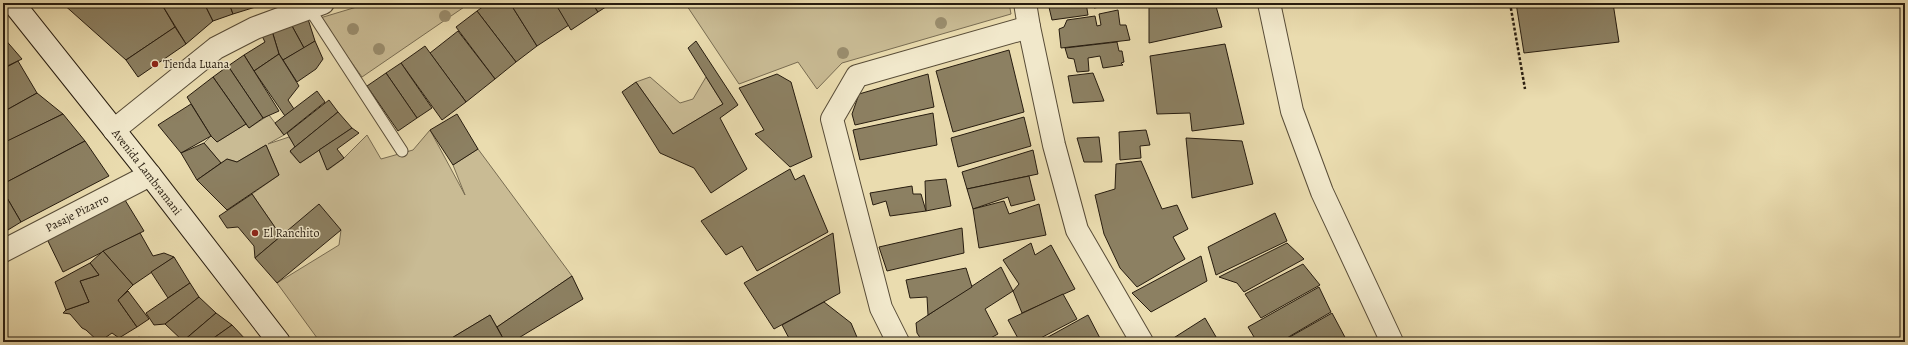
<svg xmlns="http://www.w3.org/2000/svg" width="1908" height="345" viewBox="0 0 1908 345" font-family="Alegreya,serif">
	<rect width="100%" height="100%" fill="#eadcaf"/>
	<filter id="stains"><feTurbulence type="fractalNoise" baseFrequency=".005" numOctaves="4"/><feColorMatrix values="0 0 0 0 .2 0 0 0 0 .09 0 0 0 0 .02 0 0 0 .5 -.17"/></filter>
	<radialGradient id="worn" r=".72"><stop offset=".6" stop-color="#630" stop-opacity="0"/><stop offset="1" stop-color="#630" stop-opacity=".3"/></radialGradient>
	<g fill="#c9bb94" stroke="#786c52">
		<polygon points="370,3 470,3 362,77 320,18"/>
		<polygon points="685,3 1009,3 1011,14 842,63 817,89 798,62 739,84"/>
		<polygon points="650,77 680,103 693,99 706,77 723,104 673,134 636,82"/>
		<polygon points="269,115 284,135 268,144 289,137 295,146 290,152 300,163 319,150 328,170 344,158 367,135 381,159 413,150 430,130 465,195 453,165 478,149 572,276 497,327 490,315 445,342 320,342 277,283 339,245 341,230 281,236 252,194 279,175 266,145 237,162 227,159 221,163 204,143 211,136 217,142 246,124 249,128"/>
	</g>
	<g fill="#8c8062" stroke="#271c0f">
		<polygon points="62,3 161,3 175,27 126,60"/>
		<polygon points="161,3 204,3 213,21 186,44"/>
		<polygon points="204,3 229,3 233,14 213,21"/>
		<polygon points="229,3 261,3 262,5 233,14"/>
		<polygon points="488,3 510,3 537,46 516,62 477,11"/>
		<polygon points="510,3 555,3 569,25 537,46"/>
		<polygon points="555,3 592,3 598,12 571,30"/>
		<polygon points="592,3 612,3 598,12"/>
		<polygon points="1048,3 1086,3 1088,15 1052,20"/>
		<polygon points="1093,3 1123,3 1094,8"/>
		<polygon points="1149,3 1215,3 1222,27 1149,43"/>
		<polygon points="1516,3 1613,3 1619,42 1524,53"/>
		<polygon points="1118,10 1120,25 1126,25 1130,40 1061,48 1059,29 1064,27 1067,20 1095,16 1097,26 1101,25 1099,14"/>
		<polygon points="477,11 516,62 495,79 456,27"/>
		<polygon points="308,19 315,41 304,48 292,26"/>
		<polygon points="292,26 304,48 283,60 279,54 272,31"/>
		<polygon points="175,27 186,44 138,77 126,60"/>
		<polygon points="272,31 279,54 254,71 244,55 265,42 262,36"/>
		<polygon points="458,31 495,79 466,102 430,53"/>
		<polygon points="3,37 22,59 3,68"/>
		<polygon points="315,41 323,59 316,69 297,82 283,60"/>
		<polygon points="696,41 738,105 720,118 747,169 711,193 694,168 660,153 622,92 636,82 673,134 723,104 688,48"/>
		<polygon points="1117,42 1119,51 1122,51 1124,62 1121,63 1123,65 1103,68 1100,56 1088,58 1089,71 1077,72 1074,59 1068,58 1065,48"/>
		<polygon points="1225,44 1244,124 1192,131 1190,113 1157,114 1150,56"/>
		<polygon points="425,46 466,102 442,120 401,63"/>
		<polygon points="1009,50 1024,112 953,132 936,71"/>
		<polygon points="279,54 299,86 288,100 294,109 285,116 254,71"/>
		<polygon points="244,55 279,111 263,118 228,66"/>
		<polygon points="18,61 37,93 3,112 3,69"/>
		<polygon points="401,63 432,108 417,118 386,73"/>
		<polygon points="228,66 263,118 249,128 213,77"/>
		<polygon points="386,73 417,118 398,131 367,86"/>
		<polygon points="1093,73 1104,101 1073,103 1068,76"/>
		<polygon points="777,74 791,82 812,157 790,167 755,134 764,130 739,88"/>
		<polygon points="928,74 934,107 855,125 852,114 859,94"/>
		<polygon points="213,77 246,124 217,142 211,136 187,97"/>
		<polygon points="317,91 325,102 284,135 275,123"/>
		<polygon points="37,93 63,114 4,143 3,112"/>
		<polygon points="329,100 338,112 295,147 287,133"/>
		<polygon points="191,104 211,136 181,153 158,125"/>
		<polygon points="338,112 352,128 300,163 290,151"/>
		<polygon points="933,113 937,145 860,160 853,130"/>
		<polygon points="63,114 85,141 3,184 3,143"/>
		<polygon points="457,114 478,149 453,165 430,130"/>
		<polygon points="1024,117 1031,146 958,167 951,138"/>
		<polygon points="352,128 359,133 337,149 344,158 327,170 319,150"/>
		<polygon points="1146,130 1150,145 1140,146 1141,158 1120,160 1119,132"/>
		<polygon points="1099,137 1102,162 1084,162 1077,138"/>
		<polygon points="1186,138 1242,141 1253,184 1192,198"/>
		<polygon points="85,141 109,176 21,222 3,191 3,184"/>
		<polygon points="204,143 221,163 197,180 181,153"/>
		<polygon points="266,145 279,175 227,210 197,180 227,159 237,162"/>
		<polygon points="1033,150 1038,174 967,189 962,172"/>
		<polygon points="1141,161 1162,209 1177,205 1188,229 1173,237 1185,259 1137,287 1120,268 1104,234 1095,195 1115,189 1116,164"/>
		<polygon points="790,169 795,180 804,175 828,232 757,271 742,246 726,255 701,221"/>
		<polygon points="1029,176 1035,200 1011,206 1008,197 973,209 967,189"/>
		<polygon points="946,179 951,206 926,211 925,181"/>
		<polygon points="912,186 913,194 921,194 926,211 890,216 886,201 873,205 870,193"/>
		<polygon points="3,191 21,222 3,233"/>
		<polygon points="252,194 281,236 255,258 254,246 238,227 227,228 219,216"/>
		<polygon points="125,200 144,231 63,272 47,239"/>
		<polygon points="1004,201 1009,214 1039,204 1046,235 979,248 973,209"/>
		<polygon points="319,204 341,230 277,283 255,258"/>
		<polygon points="1275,213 1287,241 1216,275 1208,247"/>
		<polygon points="962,228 964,253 887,271 879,247"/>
		<polygon points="140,233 153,256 164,253 174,257 133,285 103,251"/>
		<polygon points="833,233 840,293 774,329 744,283"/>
		<polygon points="1031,243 1035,255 1051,245 1075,289 1022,313 1013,291 1019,284 1003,260"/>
		<polygon points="1287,243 1304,259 1244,292 1237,283 1219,277"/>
		<polygon points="103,251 133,285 118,300 137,327 119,338 112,333 99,342 86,330 82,328 70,314 63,313 66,310 89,302 80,281 99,275 90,263"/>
		<polygon points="1201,256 1207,281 1151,312 1132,293"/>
		<polygon points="174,257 190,283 168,298 151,272"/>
		<polygon points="90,263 99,275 80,281 89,302 66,310 55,282"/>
		<polygon points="1303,264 1320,285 1261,318 1245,294"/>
		<polygon points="1001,267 1013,291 985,309 998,334 983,342 923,342 917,333 916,323"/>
		<polygon points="966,268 972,287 928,315 927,297 910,298 906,280"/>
		<polygon points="572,276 583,299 512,342 505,342 497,327"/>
		<polygon points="190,283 199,297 165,324 154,325 146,313"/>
		<polygon points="1319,287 1331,312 1280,342 1257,342 1248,327"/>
		<polygon points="128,291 149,319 137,327 118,300"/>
		<polygon points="1063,294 1077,319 1033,342 1020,342 1008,320"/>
		<polygon points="199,297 216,313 183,341 165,324"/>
		<polygon points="824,302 851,323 859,342 791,342 782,325"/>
		<polygon points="216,313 232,325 208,342 182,342"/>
		<polygon points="1332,313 1347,341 1281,342"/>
		<polygon points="490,315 505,342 445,342"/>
		<polygon points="1088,315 1102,342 1039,342"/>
		<polygon points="1205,318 1219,342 1173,342 1172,339"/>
		<polygon points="232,325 247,341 208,342"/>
		<polygon points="139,337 146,342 132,342"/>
	</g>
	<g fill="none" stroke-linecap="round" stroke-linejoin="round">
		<g stroke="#584c37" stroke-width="13">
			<polyline id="lane" points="309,8 402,151"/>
		</g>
		<g stroke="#584c37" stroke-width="24">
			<g id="street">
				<polyline points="1025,3 1029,27 1054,145 1077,230 1142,342"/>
				<polyline points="1269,3 1292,111 1322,192 1392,342"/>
				<polyline points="114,130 216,48 255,28 323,3"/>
				<polyline points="3,251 150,175"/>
				<polyline points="898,342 881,308 832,119 857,76 1029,27"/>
			</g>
		</g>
		<g stroke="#271c0f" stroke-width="24">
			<polyline id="secondary" points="13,3 150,175 279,342"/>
		</g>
		<polyline stroke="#271c0f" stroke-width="2.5" stroke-dasharray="3 2" stroke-linecap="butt" points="1510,3 1525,89"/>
		<use href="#lane" stroke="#f1e8cb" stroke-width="11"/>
		<use href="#street" stroke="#f1e8cb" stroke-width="22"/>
		<use href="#secondary" stroke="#f1e8cb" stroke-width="22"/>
	</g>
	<g fill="#9a8d6d">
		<circle cx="445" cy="16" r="6"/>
		<circle cx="941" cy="23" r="6"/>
		<circle cx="353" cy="29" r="6"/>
		<circle cx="379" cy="49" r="6"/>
		<circle cx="843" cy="53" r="6"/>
	</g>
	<g fill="#8f2418" stroke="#f1e8cb" stroke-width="1.5">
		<circle cx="155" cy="64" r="4"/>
		<circle cx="255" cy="233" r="4"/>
	</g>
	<g text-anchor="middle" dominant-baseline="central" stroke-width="3" stroke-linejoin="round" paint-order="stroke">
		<g font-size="12" fill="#271c0f" stroke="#f1e8cb" text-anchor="start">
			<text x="163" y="64">Tienda Luana</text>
			<text x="263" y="233">El Ranchito</text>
		</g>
		<g font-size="12" fill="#271c0f" stroke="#f1e8cb">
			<text transform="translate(147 172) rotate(52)">Avenida Lambramani</text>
			<text transform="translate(77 213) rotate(-27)">Pasaje Pizarro</text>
		</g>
	</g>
	<rect width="1908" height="345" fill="none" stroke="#eadcaf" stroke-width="16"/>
	<rect x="4" y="4" width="1900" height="337" fill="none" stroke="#271c0f" stroke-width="2"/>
	<rect x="8" y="8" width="1892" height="329" fill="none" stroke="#271c0f"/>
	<rect width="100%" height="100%" filter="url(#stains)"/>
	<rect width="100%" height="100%" fill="url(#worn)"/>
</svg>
